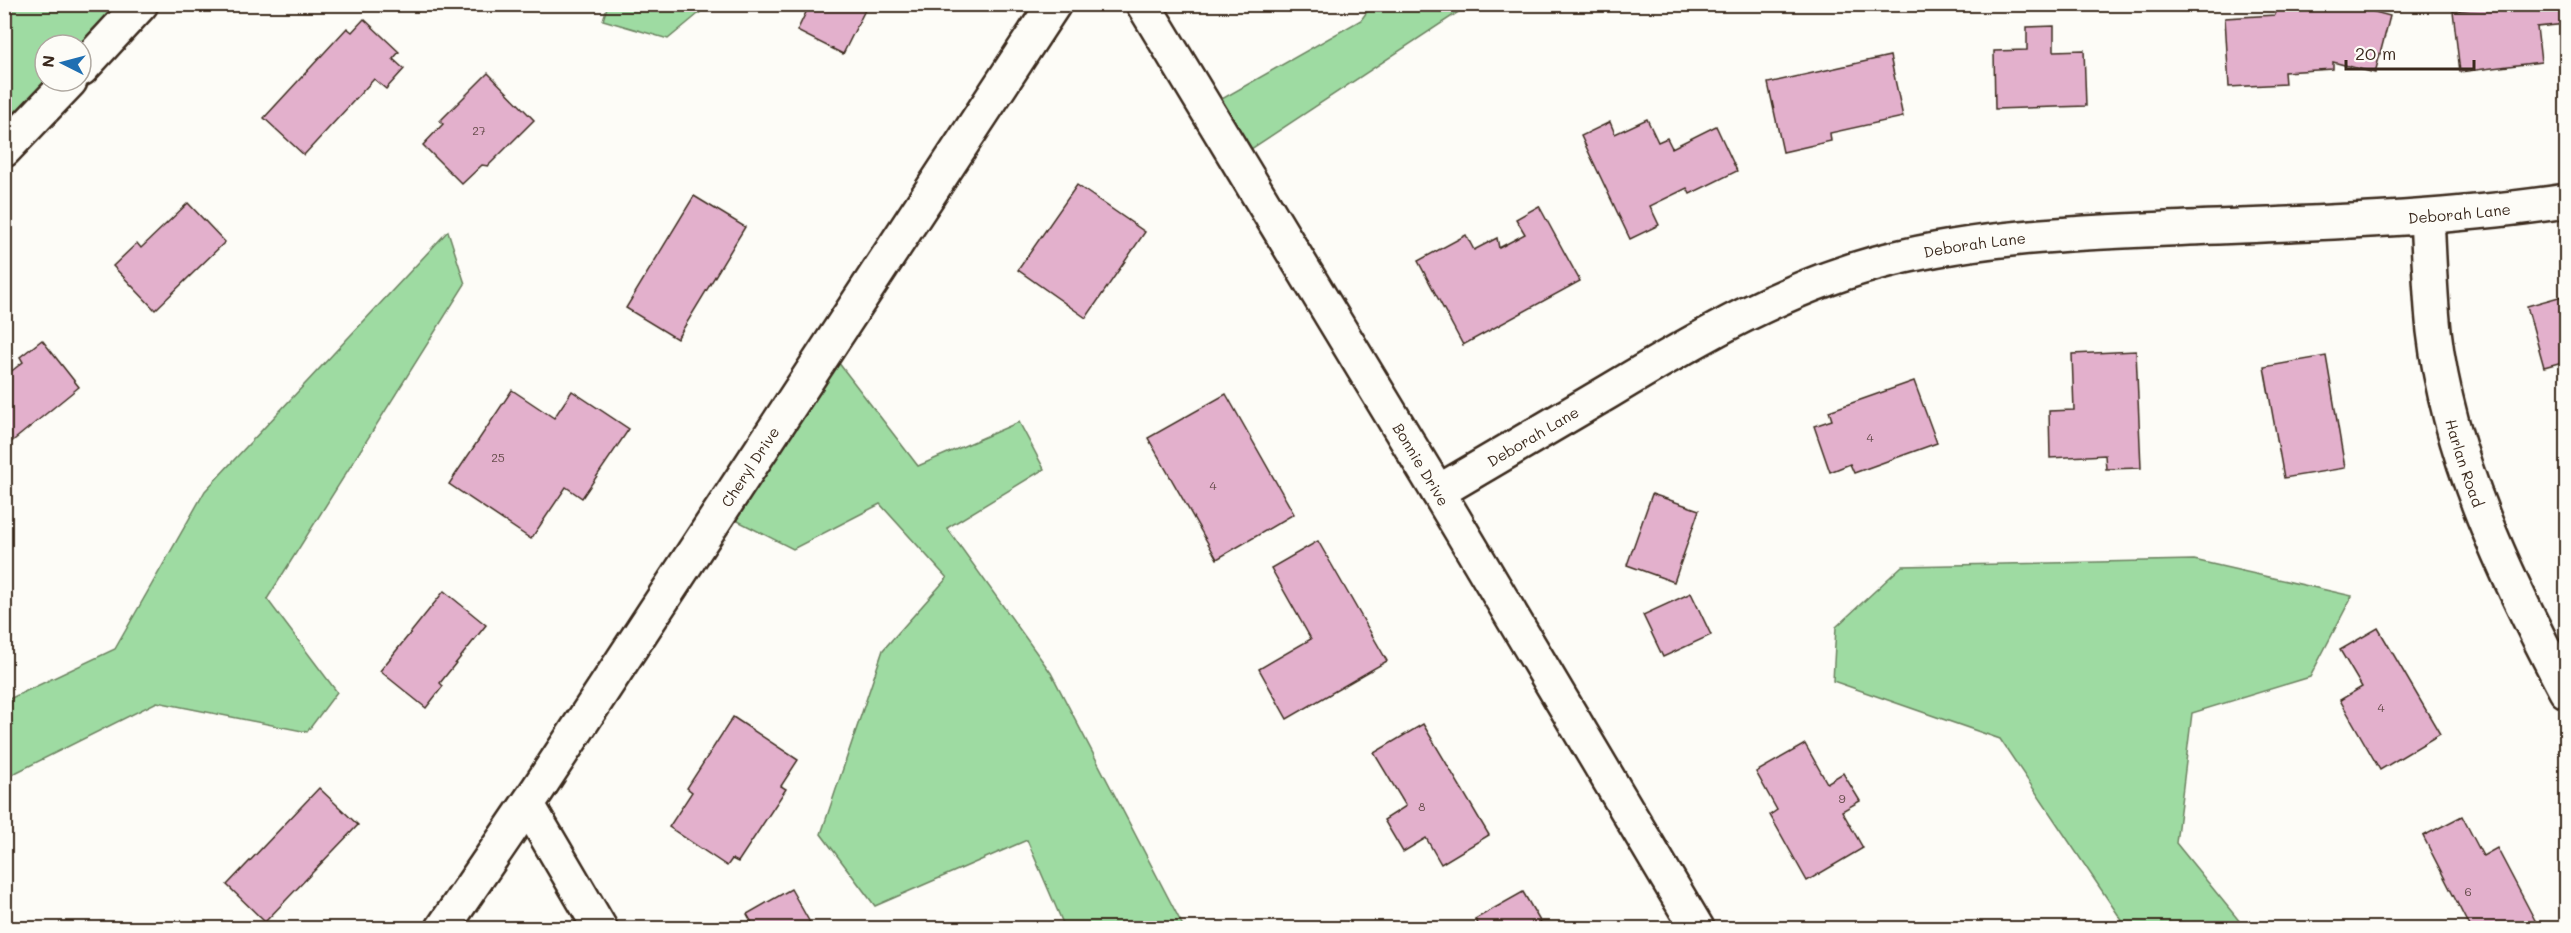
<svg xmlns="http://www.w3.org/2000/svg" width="2571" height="933" viewBox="0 0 2571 933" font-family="Mali,sans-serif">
	<rect width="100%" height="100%" fill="#fdfcf7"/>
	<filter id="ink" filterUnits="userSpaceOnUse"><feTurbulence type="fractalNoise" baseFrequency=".0167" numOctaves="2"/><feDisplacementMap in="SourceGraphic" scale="12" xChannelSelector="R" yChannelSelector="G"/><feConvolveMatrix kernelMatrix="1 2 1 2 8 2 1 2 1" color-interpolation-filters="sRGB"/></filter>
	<g filter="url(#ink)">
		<g fill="#9edba2" stroke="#6c8260" stroke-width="1.5">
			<polygon points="608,4 709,4 709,5 668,39 603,20"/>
			<polygon points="5,5 152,5 81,45 45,45 45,81 77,81 5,150"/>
			<polygon points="1372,5 1469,5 1236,159 1206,108 1361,20"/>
			<polygon points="448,231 465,284 267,599 337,692 307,732 157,702 5,778 5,701 115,649 205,491"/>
			<polygon points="828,349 918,466 1019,422 1044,469 947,528 1051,673 1184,928 1065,928 1027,840 875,906 821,834 883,650 947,578 880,504 793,549 720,512"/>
			<polygon points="2194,560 2352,596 2310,677 2192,713 2176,843 2245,928 2127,928 2000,739 1833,681 1836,627 1902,566"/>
		</g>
		<g fill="#e3b0cc" stroke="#3b2a1e" stroke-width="1.5">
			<polygon points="810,4 868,4 843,54 797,31"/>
			<polygon points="2274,4 2345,4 2390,16 2375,73 2333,62 2333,69 2284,72 2285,84 2229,87 2225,18 2275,15"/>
			<polygon points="2490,4 2566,4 2566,24 2537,27 2541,62 2460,72 2453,11 2491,7"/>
			<polygon points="364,19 399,52 393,59 404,69 386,89 374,79 304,155 264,118 347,28 352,32"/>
			<polygon points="2054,26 2054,51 2084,50 2086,106 1995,109 1994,51 2027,50 2027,27"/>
			<polygon points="1890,56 1903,117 1830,133 1831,141 1783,152 1768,83"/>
			<polygon points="488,73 534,120 488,166 482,165 462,184 423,145 443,124 440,121"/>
			<polygon points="1647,119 1658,142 1667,138 1672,148 1716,126 1737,171 1690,194 1687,188 1650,206 1659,225 1630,239 1581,136 1610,122 1615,134"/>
			<polygon points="1077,185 1145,232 1086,318 1018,270"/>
			<polygon points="694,196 745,227 677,339 626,308"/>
			<polygon points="188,203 225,242 155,310 113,266 137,243 141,248"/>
			<polygon points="1539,206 1580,281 1463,345 1418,261 1466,235 1474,250 1497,238 1499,248 1525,234 1516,219"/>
			<polygon points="2566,295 2566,361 2544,367 2527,306"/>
			<polygon points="42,340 79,387 4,448 4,377 23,362 20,357"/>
			<polygon points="2136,351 2141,468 2106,469 2105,455 2050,458 2049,411 2074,410 2072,354"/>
			<polygon points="2326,356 2345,468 2284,478 2264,367"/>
			<polygon points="1914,381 1937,443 1854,473 1850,464 1830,472 1814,426 1832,420 1829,411"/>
			<polygon points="512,390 554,418 572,391 629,429 582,498 566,487 531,539 449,484"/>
			<polygon points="1226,394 1294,514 1217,559 1148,438"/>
			<polygon points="1652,494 1699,510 1674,582 1627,565"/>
			<polygon points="1318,541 1387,661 1287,719 1259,669 1311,639 1271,568"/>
			<polygon points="444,591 486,625 440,683 443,686 426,708 380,671"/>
			<polygon points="1691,593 1711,635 1663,657 1643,615"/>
			<polygon points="2378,628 2440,734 2380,770 2340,700 2362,687 2340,650"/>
			<polygon points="733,717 798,760 781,786 786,789 738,862 732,859 727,866 669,827 692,792 687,788"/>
			<polygon points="1423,724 1489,835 1441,864 1426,838 1403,852 1384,820 1406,806 1374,753"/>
			<polygon points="1805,744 1827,783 1843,773 1860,801 1842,811 1863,848 1807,881 1770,815 1777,810 1756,772"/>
			<polygon points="319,788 358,825 265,922 227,885"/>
			<polygon points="2462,816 2483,856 2497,848 2537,924 2527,928 2470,928 2423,836"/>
			<polygon points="791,889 813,928 755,928 747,914"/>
			<polygon points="1523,892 1544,928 1481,928 1475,919"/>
		</g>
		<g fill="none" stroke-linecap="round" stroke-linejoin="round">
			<g stroke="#3b2a1e" stroke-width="38">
				<g id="minor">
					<path id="s1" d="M1143 4 1438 492 1697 928"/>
					<path id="s2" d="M2427 217C2429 255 2430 293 2434 331 2449 459 2507 579 2566 691"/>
					<path id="s3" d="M1438 492C1495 459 1551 425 1608 392 1696 339 1788 285 1888 260 1980 237 2073 233 2167 229 2300 223 2434 221 2566 201"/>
					<polyline points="528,805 600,928"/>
					<path id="s4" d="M443 928 538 789 1054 4"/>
				</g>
			</g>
			<g stroke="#3b2a1e" stroke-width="38">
				<g id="secondary">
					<polyline points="81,69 141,4"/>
					<polyline points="4,150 70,81"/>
				</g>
			</g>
			<use href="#minor" stroke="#fdfcf7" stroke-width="33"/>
			<use href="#secondary" stroke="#fdfcf7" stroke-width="33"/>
		</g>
	</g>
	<g text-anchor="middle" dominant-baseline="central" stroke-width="4.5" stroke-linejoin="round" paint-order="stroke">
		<g font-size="12" fill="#654c4a">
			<text x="479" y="130">27</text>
			<text x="1870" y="437">4</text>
			<text x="498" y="457">25</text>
			<text x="1213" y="485">4</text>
			<text x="2381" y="707">4</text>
			<text x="1842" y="798">9</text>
			<text x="1422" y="806">8</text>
			<text x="2468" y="891">6</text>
		</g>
		<g font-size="15" fill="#3b2a1e" stroke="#fdfcf7">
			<text stroke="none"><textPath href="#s3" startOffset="1082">Deborah Lane</textPath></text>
			<text stroke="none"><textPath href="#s3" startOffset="596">Deborah Lane</textPath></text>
			<text stroke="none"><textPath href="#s3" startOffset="110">Deborah Lane</textPath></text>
			<text stroke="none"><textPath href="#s2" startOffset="250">Harlan Road</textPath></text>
			<text stroke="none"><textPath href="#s1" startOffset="538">Bonnie Drive</textPath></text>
			<text stroke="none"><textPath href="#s4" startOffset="554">Cheryl Drive</textPath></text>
		</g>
	</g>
	<rect width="2571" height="933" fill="none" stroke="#fdfcf7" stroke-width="24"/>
	<rect x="12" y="12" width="2547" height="909" fill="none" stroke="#3b2a1e" stroke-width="2" filter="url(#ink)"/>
	<g transform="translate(63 63) rotate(276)"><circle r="28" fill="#fdfcf7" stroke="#afa8a0" stroke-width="1.5"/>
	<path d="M0-4.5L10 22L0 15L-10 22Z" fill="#1f6fb2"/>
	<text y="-9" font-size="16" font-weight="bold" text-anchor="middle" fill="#3b2a1e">N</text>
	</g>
	<path d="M2346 60v9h128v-9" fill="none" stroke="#3b2a1e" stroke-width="3"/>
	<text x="2355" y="60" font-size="18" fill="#3b2a1e" stroke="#fdfcf7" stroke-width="4.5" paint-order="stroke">20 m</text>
</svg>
